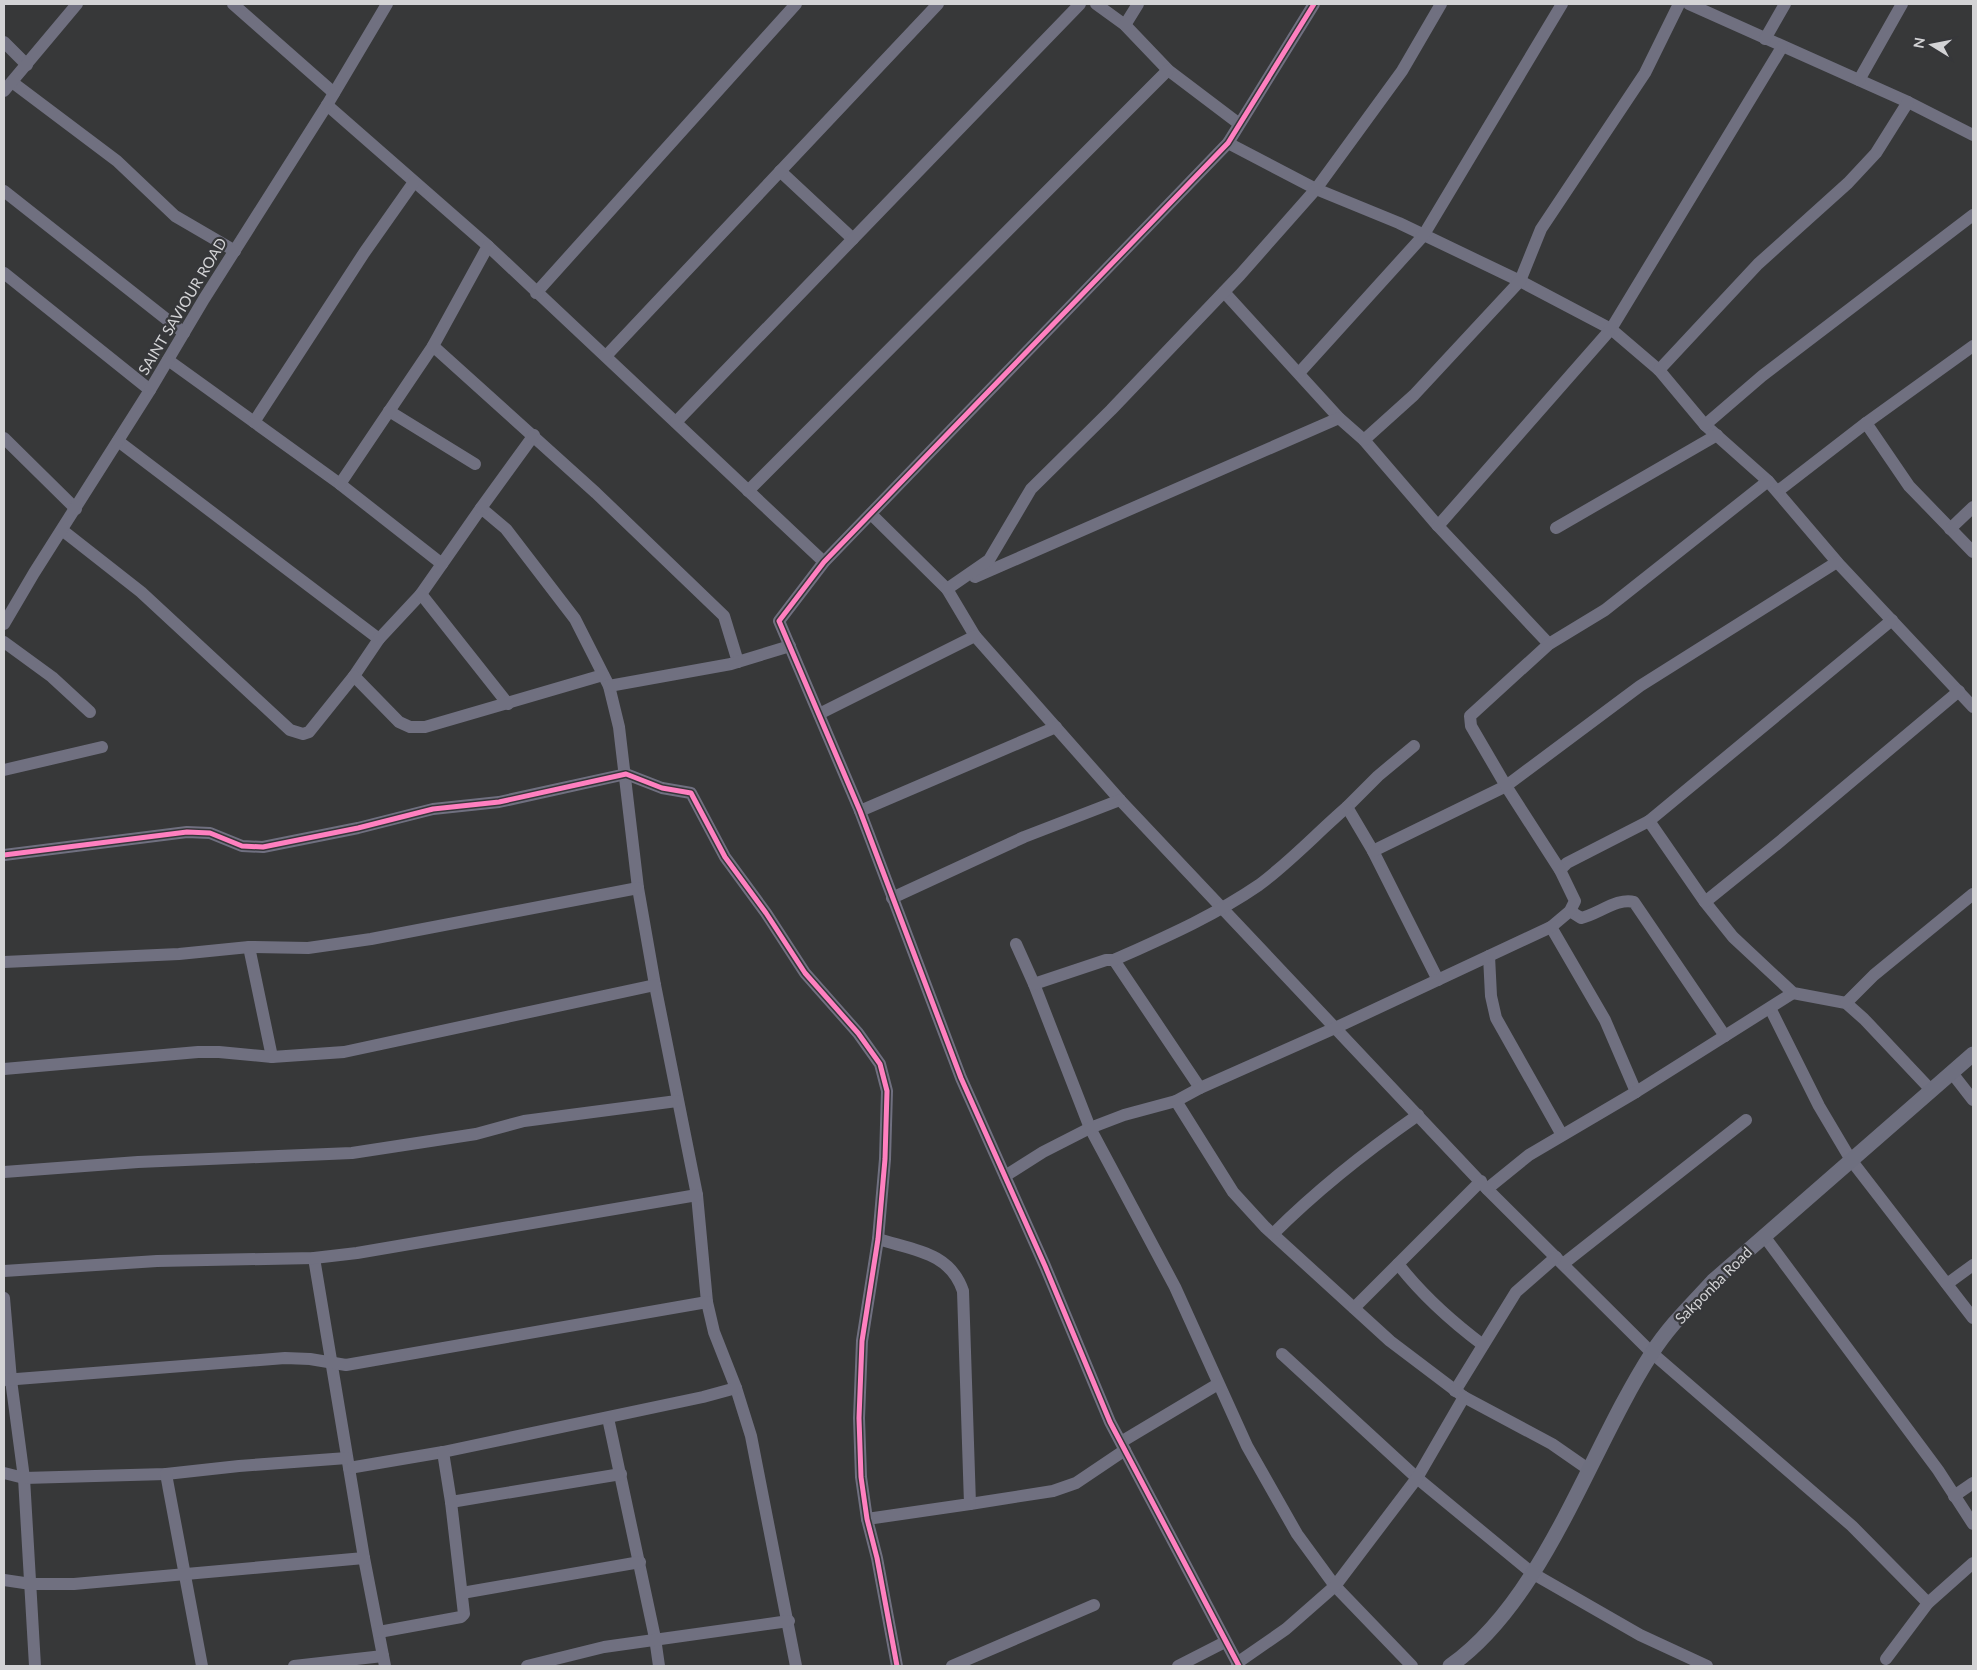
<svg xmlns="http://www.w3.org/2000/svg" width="1977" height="1670" viewBox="0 0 1977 1670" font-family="Lato,sans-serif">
	<rect width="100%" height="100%" fill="#373839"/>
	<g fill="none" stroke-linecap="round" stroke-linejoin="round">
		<g stroke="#707080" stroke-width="12">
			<polyline points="233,4 334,93"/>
			<polyline points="1096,4 1125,25 1168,70 1238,123"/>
			<polyline points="1689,4 1908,102 1973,135"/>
			<polyline points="1125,25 1138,4"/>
			<polyline points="1765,39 1785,4"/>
			<polyline points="4,42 27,65"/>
			<polyline points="1859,80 1902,4"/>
			<polyline points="12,82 117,161 175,216 235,251"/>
			<polyline points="4,91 77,4"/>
			<polyline points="327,105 488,246 824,562"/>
			<polyline points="1228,143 1316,189 1399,223 1520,281 1611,329 1659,370 1705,425 1768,481 1837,562 1973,707"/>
			<polyline points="780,171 853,239"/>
			<polyline points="4,191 184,333"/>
			<polyline points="4,273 150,390"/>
			<polyline points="1224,292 1339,418 1364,440 1438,526 1549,644"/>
			<polyline points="536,293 796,4"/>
			<polyline points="433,346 596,493 724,616 738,662"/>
			<polyline points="606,356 938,4"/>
			<polyline points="168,360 340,484 442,564 481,508 506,529 575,619 609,686 619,727 638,888 655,985 697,1195 707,1302 714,1332 736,1388 751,1436 796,1666"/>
			<polyline points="1659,370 1758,264 1848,183 1876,153 1908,102"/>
			<polyline points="1299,373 1423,236 1562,4"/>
			<polyline points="389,411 475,464"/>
			<polyline points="254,422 364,253 414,182"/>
			<polyline points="676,422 1080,4"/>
			<polyline points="1866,423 1909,486 1973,552"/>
			<polyline points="1705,425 1762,376 1973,215"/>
			<polyline points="4,438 76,509"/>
			<polyline points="1364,440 1414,395 1520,281 1541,229 1645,73 1679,4"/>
			<polyline points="118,441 379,639"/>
			<polyline points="340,484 433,346 488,246"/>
			<polyline points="748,491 1168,70"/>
			<polyline points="1778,491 1866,423 1973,346"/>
			<polyline points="481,508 534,435"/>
			<polyline points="871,514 947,589 975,636 1120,800 1487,1189 1652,1353 1852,1526 1928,1603"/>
			<polyline points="1438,526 1611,329 1782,47"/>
			<polyline points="1556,528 1717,435"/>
			<polyline points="1950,529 1973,507"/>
			<polyline points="62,530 141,592 290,730 303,734 309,732 354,676 379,639 421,594 442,564"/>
			<polyline points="975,577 1339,418"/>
			<polyline points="947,589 989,560 1031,489 1111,410 1240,275 1316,189 1402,71 1441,4"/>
			<polyline points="421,594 508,704"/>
			<polyline points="4,624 34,573 150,390 204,299 327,105 387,4"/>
			<polyline points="4,642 52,677 90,712"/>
			<polyline points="354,676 399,722 410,727 425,727 603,675"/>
			<polyline points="609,686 731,664 790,646"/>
			<polyline points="819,714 975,636"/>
			<polyline points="1414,746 1378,776 1347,807 1373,851 1438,980"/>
			<polyline points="4,770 102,747"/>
			<polyline points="860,811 1056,727"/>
			<polyline points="1649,821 1705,902 1733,937 1793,993 1846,1003 1864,1019 1932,1091"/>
			<polyline points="1373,851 1506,786 1640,686 1837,562"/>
			<polyline points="4,855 187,832 210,833 242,846 263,847 358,828 433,809 499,802 626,774 662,788 691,793 725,857 766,913 805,973 858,1033 880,1064 887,1091 885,1159 878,1239 862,1341 859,1418 861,1477 867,1519 877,1558 897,1666"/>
			<polyline points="1560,870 1567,863 1649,821 1892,620"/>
			<polyline points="892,898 1024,837 1120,800"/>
			<polyline points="1705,902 1777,844 1959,691"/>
			<path d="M1570 911 1581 918C1597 915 1618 897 1634 902L1725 1036"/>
			<polyline points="1551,927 1605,1020 1636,1092"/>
			<polyline points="1016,944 1034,984 1090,1128 1175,1287 1247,1446 1297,1534 1335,1586 1412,1666"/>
			<polyline points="249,947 272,1057"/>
			<polyline points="1489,956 1491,996 1496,1018 1562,1135"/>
			<polyline points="1114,960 1200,1088"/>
			<polyline points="4,962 179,954 249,947 308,948 371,939 638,888"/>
			<path d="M1034 984 1106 960H1114C1163 938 1214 916 1259 885 1290 862 1318 832 1347 807"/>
			<polyline points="1846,1003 1874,975 1973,894"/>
			<polyline points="1770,1008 1819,1106 1851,1160 1973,1318"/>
			<polyline points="4,1069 198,1052 219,1052 272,1057 344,1052 655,985"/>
			<polyline points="1952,1073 1973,1100"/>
			<polyline points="1176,1101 1233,1192 1265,1227 1390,1341 1464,1397 1552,1444 1588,1469"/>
			<polyline points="4,1172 138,1162 352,1153 476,1134 524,1121 677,1101"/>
			<polyline points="1005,1176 1043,1152 1090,1128 1124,1115 1176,1101 1200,1088 1335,1028 1551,927 1570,911 1575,901 1560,870 1506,786 1471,726 1470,716 1549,644 1605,610 1768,481"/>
			<polyline points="1487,1189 1529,1155 1636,1092 1793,993"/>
			<path d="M1273 1234C1319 1188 1365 1152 1418 1115"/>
			<polyline points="1764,1236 1938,1470 1973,1524"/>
			<polyline points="314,1258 364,1558 385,1666"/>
			<path d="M1398 1264C1423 1296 1451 1321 1483 1345"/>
			<polyline points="1563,1264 1746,1120"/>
			<polyline points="4,1271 157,1261 314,1258 357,1253 697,1195"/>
			<polyline points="1947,1284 1973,1265"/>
			<polyline points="4,1298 11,1380 24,1478 35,1666"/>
			<polyline points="1354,1308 1481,1181"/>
			<polyline points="1282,1354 1417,1478 1532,1573 1640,1635 1707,1666"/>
			<polyline points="4,1380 285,1358 310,1359 346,1365 707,1302"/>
			<polyline points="1455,1391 1516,1292 1556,1257"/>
			<polyline points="608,1418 655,1638 659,1666"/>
			<polyline points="1121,1442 1218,1384"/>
			<polyline points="349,1468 443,1452 703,1397 736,1388"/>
			<polyline points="4,1473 24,1478 166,1474 239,1466 347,1458"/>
			<polyline points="166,1474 202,1666"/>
			<polyline points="1954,1496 1973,1483"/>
			<polyline points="451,1502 621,1474"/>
			<polyline points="970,1504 1053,1491 1076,1483 1125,1450"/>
			<path d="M867 1519 970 1504 963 1291C950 1252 913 1250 878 1239"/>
			<polyline points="4,1580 31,1584 74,1584 364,1558"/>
			<polyline points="462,1593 640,1562"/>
			<polyline points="379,1632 461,1617 464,1614 451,1502 443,1452"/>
			<polyline points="1886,1659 1928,1603 1973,1563"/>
			<polyline points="1237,1663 1286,1629 1335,1586 1417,1478 1464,1397"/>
			<polyline points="294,1666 383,1656"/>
			<polyline points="527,1666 604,1647 789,1621"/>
			<polyline points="952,1666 1094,1605"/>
			<polyline points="1178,1666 1225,1642"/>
			<polyline points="1239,1666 1110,1422 1045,1266 961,1078 860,811 779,621 824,562 1228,143 1314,4"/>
		</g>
		<path stroke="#6e6f7f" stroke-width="15" d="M1450 1666C1545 1599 1589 1450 1652 1353 1669 1326 1692 1304 1713 1281L1973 1054"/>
		<g stroke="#36373a" stroke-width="8">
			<g id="cycleway">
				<polyline points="4,855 187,832 210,833 242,846 263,847 358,828 433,809 499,802 626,774 662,788 691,793 725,857 766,913 805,973 858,1033 880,1064 887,1091 885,1159 878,1239 862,1341 859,1418 861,1477 867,1519 877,1558 897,1666"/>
				<polyline points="1239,1666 1110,1422 1045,1266 961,1078 860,811 779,621 824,562 1228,143 1314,4"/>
			</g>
		</g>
		<use href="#cycleway" stroke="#ff80c0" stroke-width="5"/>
	</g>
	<g text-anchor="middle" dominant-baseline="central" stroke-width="4.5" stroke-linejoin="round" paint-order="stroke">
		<g font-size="15" fill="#d3d3d5" stroke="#36373a">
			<text transform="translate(182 306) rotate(-59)">SAINT SAVIOUR ROAD</text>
			<text transform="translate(1713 1285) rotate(-45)">Sakponba Road</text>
		</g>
	</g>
	<rect width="1977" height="1670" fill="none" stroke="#d3d3d5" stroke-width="10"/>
	<g transform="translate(1932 45) rotate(280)" stroke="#36373a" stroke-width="4" paint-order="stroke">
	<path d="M0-4L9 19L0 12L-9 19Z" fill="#d3d3d5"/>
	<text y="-8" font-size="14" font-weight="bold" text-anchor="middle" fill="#d3d3d5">N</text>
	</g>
</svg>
